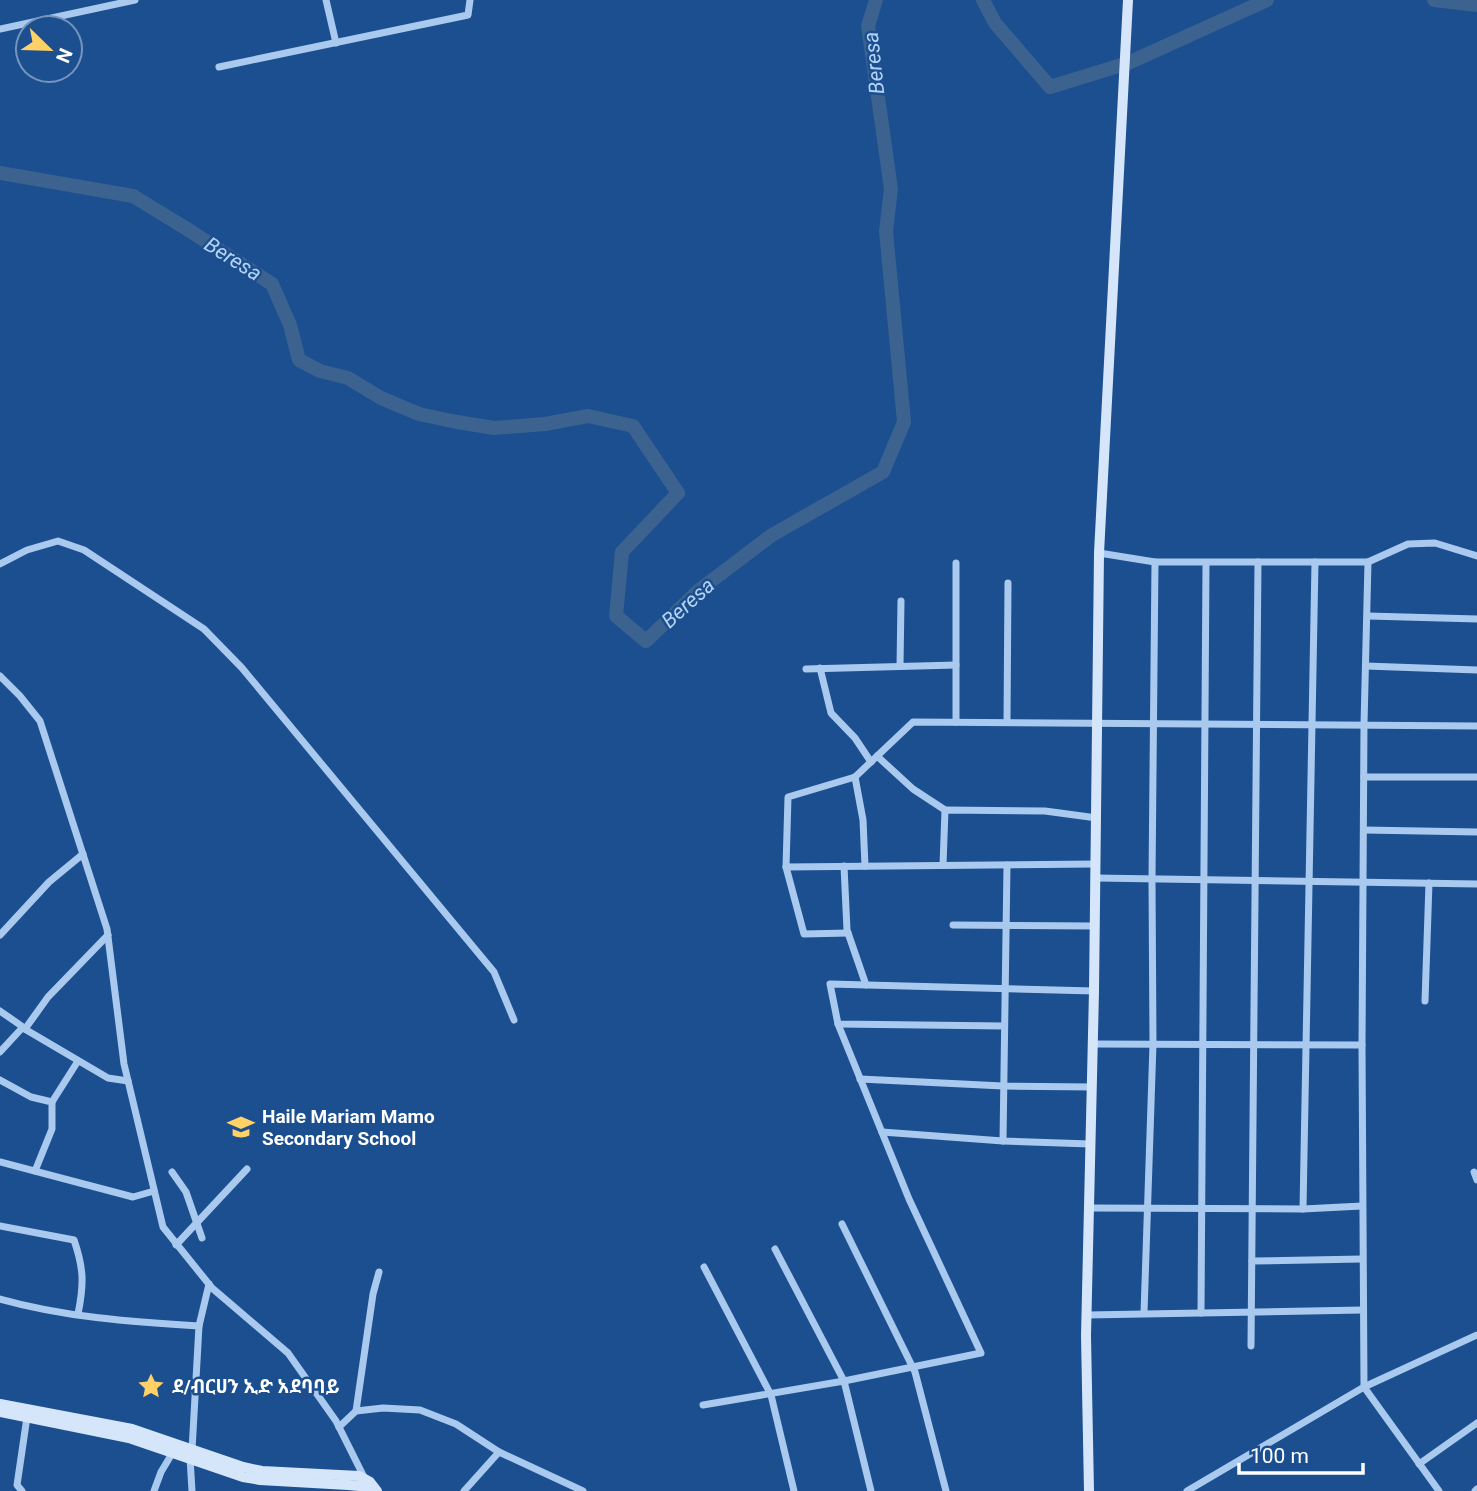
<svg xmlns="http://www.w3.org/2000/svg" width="1477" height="1491" viewBox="0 0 1477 1491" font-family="Roboto,'Noto Sans Ethiopic',sans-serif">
	<rect width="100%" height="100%" fill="#1b4f8f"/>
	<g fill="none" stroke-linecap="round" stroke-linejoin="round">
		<g stroke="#3c6290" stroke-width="14">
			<polyline points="983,0 995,23 1050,87 1128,63 1267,0"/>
			<polyline points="1434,0 1477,5"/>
			<polyline points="0,173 133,196 187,229 272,284 290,325 299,360 320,371 348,378 381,398 419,414 457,422 494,428 545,424 588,416 633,426 678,493 622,552 616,616 646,641 698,591 772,535 883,472 904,422 886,231 891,189 868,26 876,0"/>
		</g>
		<g stroke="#a9c9ee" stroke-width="7">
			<polyline points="326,0 336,43"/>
			<polyline points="0,29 135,0"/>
			<polyline points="219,67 468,15 470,0"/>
			<polyline points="1099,553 1155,562 1368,562 1364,724 1362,1045 1364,1387 1439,1491"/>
			<polyline points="1368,562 1408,544 1435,543 1477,556"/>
			<polyline points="956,563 956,722"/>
			<polyline points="0,564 27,550 58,541 84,550 204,629 242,668 494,972 514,1020"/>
			<polyline points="1368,616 1477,619"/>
			<polyline points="900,666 901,601"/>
			<polyline points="1366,666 1477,670"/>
			<polyline points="820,668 831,713 855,738 871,762"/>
			<polyline points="806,669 956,665"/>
			<polyline points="0,676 20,696 40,721 107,929 124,1064 163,1227 212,1288 288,1353 336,1421 365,1479"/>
			<polyline points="1007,722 1008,583"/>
			<polyline points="877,756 913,789 945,810"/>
			<polyline points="855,777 863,820 865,866"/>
			<polyline points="1364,777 1477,777"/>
			<polyline points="1364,830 1477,832"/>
			<polyline points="1096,864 786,867 788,797 855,777 913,722 1477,726"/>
			<polyline points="943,865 945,810 1045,811 1097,818"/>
			<polyline points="844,866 847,930 866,985"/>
			<polyline points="786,867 804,934 848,933"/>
			<polyline points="1096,878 1477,884"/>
			<polyline points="953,925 1095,926"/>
			<polyline points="0,935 49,882 83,854"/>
			<polyline points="1425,1001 1429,883"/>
			<polyline points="0,1011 23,1027 0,1052"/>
			<polyline points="1004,1026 838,1024 830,984 1094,991"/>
			<polyline points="23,1028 108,1078 128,1081"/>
			<polyline points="25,1029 48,997 108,935"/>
			<polyline points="1093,1044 1362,1045"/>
			<polyline points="860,1079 1003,1086 1092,1087"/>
			<polyline points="0,1080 31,1097 52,1102 52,1129 35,1171"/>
			<polyline points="52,1102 78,1061"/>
			<polyline points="882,1132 1003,1141 1090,1144"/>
			<polyline points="1003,1141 1007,865"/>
			<polyline points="0,1162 133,1197 154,1191"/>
			<polyline points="172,1172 186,1192 202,1238"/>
			<polyline points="1474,1172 1477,1180"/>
			<polyline points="1089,1208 1303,1209 1362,1206"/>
			<polyline points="1303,1209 1315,562"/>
			<polyline points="842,1224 915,1372 946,1491"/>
			<path d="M0 1226 74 1240C84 1269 84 1284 78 1314"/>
			<polyline points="176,1245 247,1169"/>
			<polyline points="775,1249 844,1381 871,1491"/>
			<polyline points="1252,1261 1362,1259"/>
			<polyline points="704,1267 771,1395 794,1491"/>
			<path d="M0 1299C64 1317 132 1322 199 1326L209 1284"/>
			<polyline points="1144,1313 1153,1044 1152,879 1155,562"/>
			<polyline points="1201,1313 1206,563"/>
			<polyline points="1087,1315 1362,1310"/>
			<polyline points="1251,1346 1258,562"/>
			<polyline points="703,1405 844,1381 981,1353 909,1199 838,1024"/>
			<polyline points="356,1411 383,1408 420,1410 456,1424 499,1452 583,1491"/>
			<polyline points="339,1427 356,1411 373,1294 379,1272"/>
			<polyline points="192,1450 199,1326"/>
			<polyline points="190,1458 192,1491"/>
			<polyline points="1419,1464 1477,1423"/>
			<polyline points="22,1491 17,1485 27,1417"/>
			<polyline points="154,1491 161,1472 173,1452"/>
			<polyline points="464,1491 499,1452"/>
			<polyline points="1187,1491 1364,1387 1477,1335"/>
			<polyline points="1475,1491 1477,1489"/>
		</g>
		<g stroke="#d6e6fa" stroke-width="10">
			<polyline points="0,1404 132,1429 243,1467 262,1471 359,1476 370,1482 377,1491"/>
			<polyline points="0,1412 129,1438 243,1477 260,1480 348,1485 359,1486 366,1491"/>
			<polyline points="1089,1491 1086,1336 1094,991 1099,553 1128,0"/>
		</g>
	</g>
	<defs>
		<g id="school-bare" transform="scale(2.1)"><path d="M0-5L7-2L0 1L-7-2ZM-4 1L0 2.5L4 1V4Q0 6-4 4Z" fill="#ffd166" stroke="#1b4f8f" stroke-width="2.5" paint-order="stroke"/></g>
		<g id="sight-bare" transform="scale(2.1)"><path d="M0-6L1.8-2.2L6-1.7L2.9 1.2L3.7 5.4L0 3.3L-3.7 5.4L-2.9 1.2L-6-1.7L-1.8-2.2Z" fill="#ffd166" stroke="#1b4f8f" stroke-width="2.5" paint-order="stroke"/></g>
	</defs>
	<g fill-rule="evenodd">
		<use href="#school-bare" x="241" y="1127"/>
		<use href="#sight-bare" x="151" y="1386"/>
	</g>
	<g text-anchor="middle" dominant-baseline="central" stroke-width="5" stroke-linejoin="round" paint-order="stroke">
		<g font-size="19" font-weight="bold" fill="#fff" stroke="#1b4f8f" text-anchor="start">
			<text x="262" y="1116">Haile Mariam Mamo<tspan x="262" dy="22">Secondary School</tspan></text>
			<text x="172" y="1386">ደ/ብርሀን ኢድ አደባባይ</text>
		</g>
		<g font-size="21" font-style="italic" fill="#b5d3f5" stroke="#1b4f8f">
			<text transform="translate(874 63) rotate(-96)">Beresa</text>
			<text transform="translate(233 259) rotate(32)">Beresa</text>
			<text transform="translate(688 603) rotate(-42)">Beresa</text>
		</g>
	</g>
	<g transform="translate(49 49) rotate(113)"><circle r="33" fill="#1b4f8f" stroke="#7695bc" stroke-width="2"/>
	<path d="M0-5L12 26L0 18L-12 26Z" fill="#ffd166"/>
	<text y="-10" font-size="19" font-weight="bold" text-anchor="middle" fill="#ffffff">N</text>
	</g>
	<path d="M1239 1463v10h124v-10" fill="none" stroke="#ffffff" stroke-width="3.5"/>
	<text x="1250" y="1463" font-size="21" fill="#ffffff" stroke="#1b4f8f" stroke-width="5" paint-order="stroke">100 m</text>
</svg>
